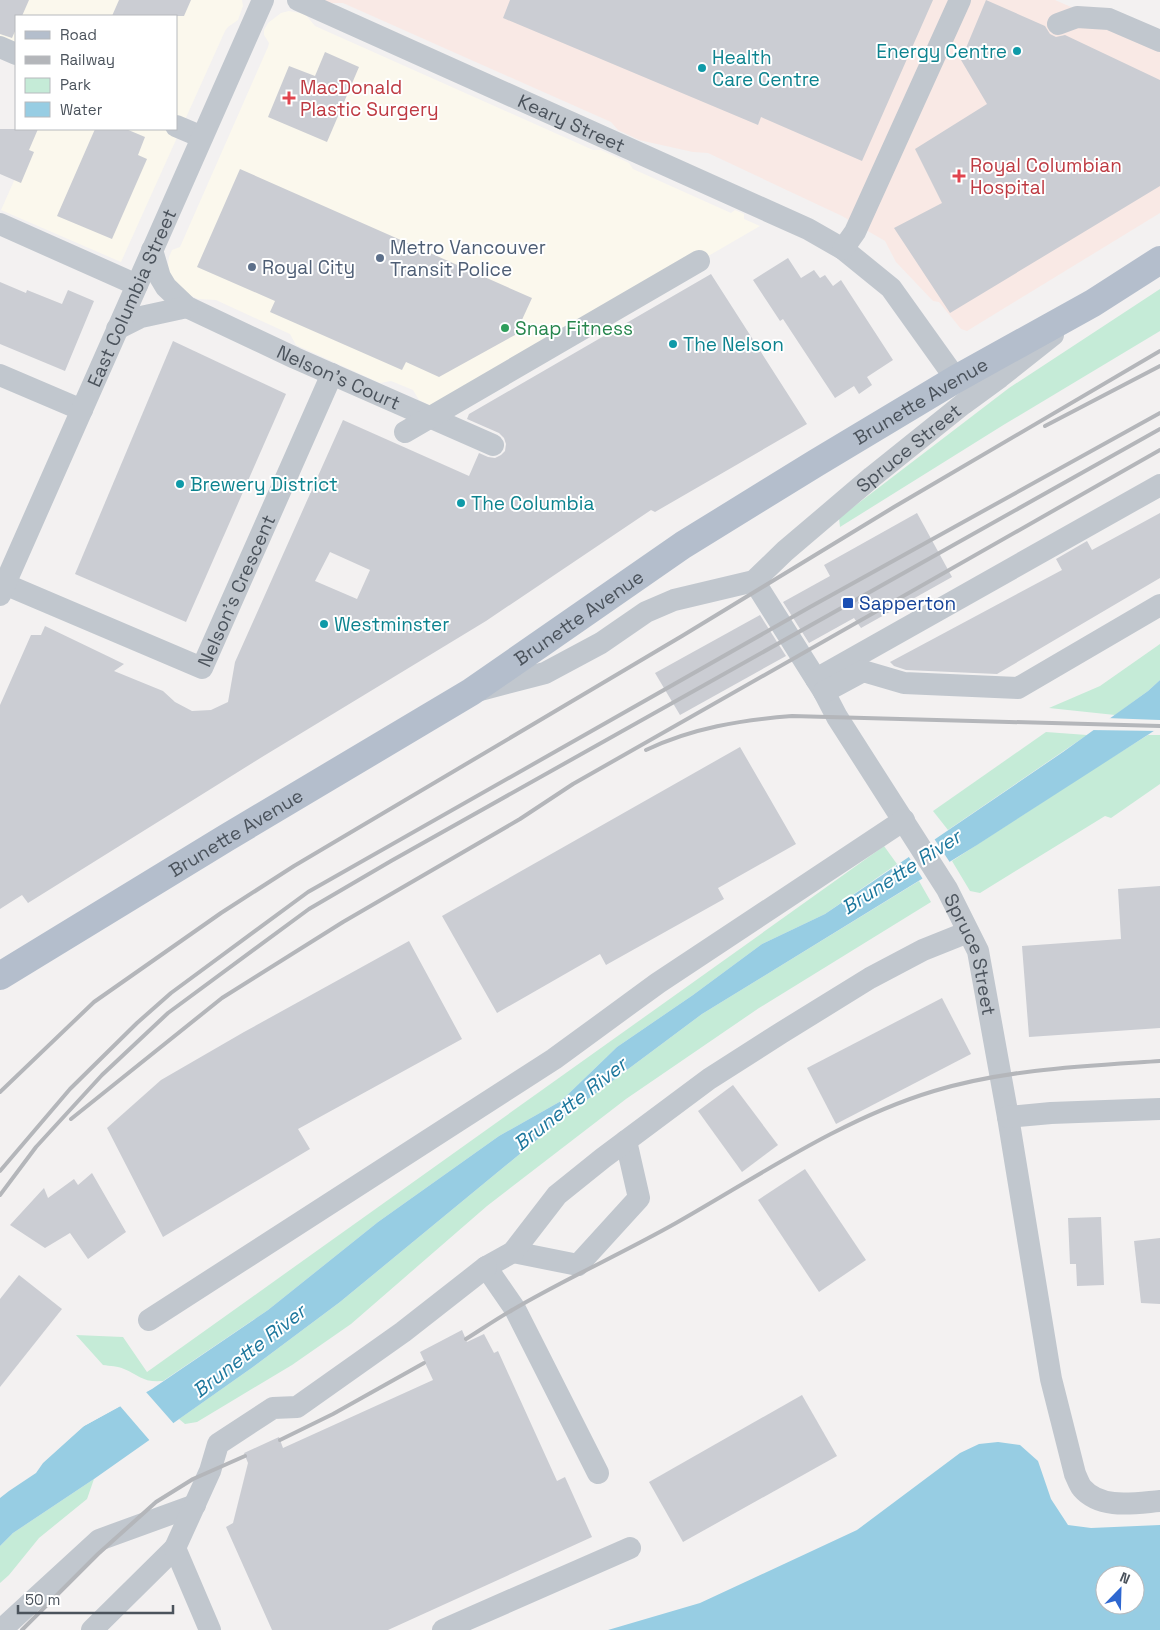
<svg xmlns="http://www.w3.org/2000/svg" width="1160" height="1630" viewBox="0 0 1160 1630" font-family="'Space Grotesk',sans-serif">
	<rect width="100%" height="100%" fill="#f3f1f1"/>
	<g fill="#fbf8ed">
		<polygon points="0,0 242,0 243,6 238,20 228,27 225,31 121,262 1,210 37,129 176,129 176,16 16,16 16,54 0,47"/>
		<polygon points="289,11 305,14 315,26 593,150 601,150 629,163 633,169 731,213 735,210 744,214 744,219 760,226 441,411 419,400 413,390 391,381 380,383 296,345 290,334 216,300 198,299 189,295 170,275 168,264 169,257 172,250 180,247 268,47 269,43 264,35 264,30 268,23 281,13"/>
	</g>
	<polygon fill="#f9e9e5" points="322,0 1055,0 1087,14 1160,51 1160,213 967,331 961,329 939,302 933,301 896,262 885,241 842,216 708,153 693,152 639,140 618,130 611,122 343,3 331,3"/>
	<g fill="#c5ebd7">
		<polygon points="1160,289 1160,331 1005,424 840,527 839,518 1009,388"/>
		<polygon points="1160,644 1160,680 1148,691 1115,715 1049,708 1100,686"/>
		<polygon points="1046,732 1087,735 948,830 933,811"/>
		<polygon points="1148,735 1160,735 1160,784 1111,818 1105,816 980,893 970,891 952,861 1095,768"/>
		<path d="M884 846 897 864 825 914 762 944 693 995 617 1047 561 1101 499 1136 378 1222 268 1310 163 1381C143 1383 139 1375 124 1369 118 1366 110 1366 103 1365L76 1335 123 1337 147 1372Z"/>
		<polygon points="919,881 931,902 759,1008 626,1099 487,1206 351,1324 292,1365 197,1422 185,1424 179,1419 253,1367 340,1302 572,1111 702,1014"/>
		<polygon points="94,1479 87,1499 39,1538 9,1575 0,1583 0,1546 13,1533"/>
	</g>
	<g fill="#97cde3" fill-rule="evenodd">
		<polygon points="1160,680 1160,727 977,845 702,1014 572,1111 340,1302 253,1367 94,1479 13,1533 0,1546 0,1481 49,1452 84,1426 152,1389 268,1310 378,1222 499,1136 561,1101 617,1047 693,995 762,944 825,914 1063,752 1148,691"/>
		<path d="M998 1442 1020 1445 1038 1461 1051 1499 1068 1525 1091 1528 1160 1525V1630H608L700 1603 857 1530 960 1453 979 1444ZM1105 1575H1135V1605H1105Z"/>
	</g>
	<g fill="#f3f1f1">
		<polygon points="1106,718 1160,720 1160,730 1158,731 1090,730"/>
		<polygon points="933,837 951,864 924,881 907,854"/>
		<polygon points="163,1381 146,1392 175,1425 151,1442 120,1406 84,1426 43,1463 36,1473 9,1491 0,1498 0,1477 16,1461 48,1449 82,1424 157,1382"/>
	</g>
	<g fill="#cbcdd3" fill-rule="evenodd">
		<polygon points="0,0 29,0 22,16 16,16 16,29 12,38 0,34"/>
		<polygon points="119,0 191,0 184,16 112,16"/>
		<polygon points="510,0 933,0 862,161 761,117 758,125 503,18"/>
		<polygon points="986,0 1045,26 1050,34 1056,37 1065,35 1160,80 1160,186 950,313 894,228 942,203 915,149 987,104 961,60"/>
		<polygon points="325,52 359,67 327,142 268,117 289,66 315,76"/>
		<polygon points="0,129 38,129 29,150 34,152 21,183 0,174"/>
		<polygon points="95,129 126,129 145,137 138,155 147,159 112,239 57,216"/>
		<polygon points="240,169 532,298 515,335 439,377 406,362 402,370 270,312 275,301 197,267"/>
		<polygon points="788,258 801,278 814,270 820,278 825,275 833,286 841,280 893,360 867,377 872,385 859,394 854,386 835,398 783,319 780,321 753,280"/>
		<path d="M711 274 807 424 655 512 651 510 486 621 262 757 28 903 22 895 0 909V705L31 635H41L45 626 124 664 114 671 163 691 175 702 192 711 211 710 228 702 235 662 343 420 469 476 479 453 488 457 495 458 501 455 505 451 506 444 504 438 499 433 467 419 469 414ZM330 552 370 570 357 599 315 581Z"/>
		<polygon points="0,282 26,293 27,290 62,304 68,290 94,301 65,371 0,344"/>
		<polygon points="173,341 286,394 186,622 75,574"/>
		<polygon points="917,513 952,577 861,628 854,618 809,643 783,602 830,576 824,565"/>
		<polygon points="1160,513 1160,578 997,674 906,670 894,666 890,662 1062,570 1056,559 1087,541 1092,550"/>
		<polygon points="760,615 786,656 680,715 655,673"/>
		<polygon points="740,747 796,844 718,888 724,899 606,965 600,954 497,1013 442,916"/>
		<polygon points="1160,886 1160,1028 1029,1037 1022,946 1121,939 1118,889"/>
		<polygon points="409,941 462,1039 298,1129 310,1149 163,1237 107,1128 161,1080 244,1032"/>
		<polygon points="942,998 971,1054 836,1124 807,1068"/>
		<polygon points="733,1085 778,1145 742,1172 698,1111"/>
		<polygon points="805,1169 866,1260 819,1292 758,1200"/>
		<polygon points="92,1173 126,1232 88,1259 70,1233 45,1248 10,1225 44,1188 48,1198 74,1179 78,1185"/>
		<polygon points="1101,1217 1104,1285 1077,1286 1076,1264 1070,1264 1068,1218"/>
		<polygon points="1160,1238 1160,1304 1141,1303 1134,1241"/>
		<polygon points="19,1275 62,1309 0,1387 0,1299"/>
		<polygon points="462,1330 467,1342 484,1334 494,1353 498,1351 557,1481 565,1477 592,1537 388,1630 272,1630 226,1527 233,1523 248,1463 244,1453 279,1437 283,1448 433,1380 420,1352"/>
		<polygon points="802,1395 837,1456 683,1542 649,1482"/>
	</g>
	<g fill="none" stroke-linecap="round" stroke-linejoin="round">
		<g stroke="#c1c7ce" stroke-width="22">
			<path id="s1" d="M298 0 808 229 843 249 891 288 956 379"/>
			<polyline points="1058,24 1077,17 1109,19 1160,41"/>
			<polyline points="0,47 16,54"/>
			<polyline points="176,126 202,137"/>
			<polyline points="0,224 137,285"/>
			<polyline points="843,249 855,232 960,0"/>
			<path id="s2" d="M152 250 160 277 166 287 187 307 295 358 493 445"/>
			<polyline points="117,329 141,317 187,307"/>
			<polyline points="0,375 82,410"/>
			<polyline points="405,432 699,261"/>
			<path id="s3" d="M754 581 824 692 837 717 947 889 978 951 1008 1117 1051 1379 1075 1474C1077 1478 1079 1484 1082 1488 1101 1510 1135 1503 1160 1501"/>
			<path id="s4" d="M0 582 202 668 332 374"/>
			<path id="s5" d="M0 595 263 0"/>
			<polyline points="816,679 1160,485"/>
			<path id="s6" d="M480 690 545 673 601 643 646 612 674 600 754 581 785 551 872 477 963 404 1000 377 1053 335"/>
			<polyline points="824,692 863,671 904,683 1018,688 1160,605"/>
			<polyline points="1008,1117 1051,1113 1160,1109"/>
			<polyline points="513,1252 578,1265 639,1198 626,1141"/>
			<polyline points="149,1320 554,1059 658,983 904,820"/>
			<polyline points="598,1473 515,1309 486,1267 513,1252 557,1195 603,1158 709,1079 781,1033 870,978 923,950 968,932"/>
			<polyline points="1,1630 99,1540 195,1505"/>
			<polyline points="92,1630 175,1548"/>
			<polyline points="210,1630 175,1548 210,1471 218,1444 273,1408 297,1407 403,1332 486,1267"/>
			<polyline points="443,1630 630,1548"/>
		</g>
		<path stroke="#b4becc" stroke-width="28" id="s7" d="M0 976 226 838 471 692 683 545 816 463 956 379 1093 303 1160 260"/>
		<g stroke="#b4b6ba" stroke-width="4">
			<polyline points="1045,426 1160,366"/>
			<path d="M646 750C692 728 741 720 792 716L1160 726"/>
			<polyline points="0,1092 94,1002 221,913 294,866 682,636 894,507 1160,351"/>
			<polyline points="71,1119 222,998 343,922 520,819 573,784 1160,450"/>
			<polyline points="0,1171 70,1089 137,1023 171,993 308,892 810,607 1160,413"/>
			<polyline points="0,1195 36,1147 102,1075 168,1013 309,909 391,861 1160,429"/>
			<path d="M466 1339C482 1329 498 1318 514 1309 567 1278 623 1253 676 1223 759 1176 841 1119 934 1091 1007 1069 1085 1066 1160 1061"/>
			<polyline points="280,1440 333,1414 424,1363"/>
			<polyline points="22,1630 98,1554 156,1502 193,1479 245,1456"/>
		</g>
	</g>
	<g fill="#0f9aa8" stroke="#fff" stroke-width="2">
		<circle cx="1017" cy="51" r="5"/>
		<circle cx="702" cy="68" r="5"/>
		<circle cx="673" cy="344" r="5"/>
		<circle cx="180" cy="484" r="5"/>
		<circle cx="461" cy="503" r="5"/>
		<circle cx="324" cy="624" r="5"/>
	</g>
	<g fill="#e0444e" stroke="#fff" stroke-width="2">
		<path d="M286.5 90.5h5v5h5v5h-5v5h-5v-5h-5v-5h5z"/>
		<path d="M956.5 168.5h5v5h5v5h-5v5h-5v-5h-5v-5h5z"/>
	</g>
	<g fill="#5c6f8a" stroke="#fff" stroke-width="2">
		<circle cx="380" cy="258" r="5"/>
		<circle cx="252" cy="267" r="5"/>
	</g>
	<circle fill="#2e9e5b" stroke="#fff" stroke-width="2" cx="505" cy="328" r="5"/>
	<rect fill="#1a4fb4" stroke="#fff" stroke-width="2" x="842" y="597" width="12" height="12" rx="2.5"/>
	<g text-anchor="middle" dominant-baseline="central" stroke-width="4" stroke-linejoin="round" paint-order="stroke">
		<g font-size="19" fill="#0d838f" stroke="#fff" text-anchor="start">
			<text x="1007" y="51" text-anchor="end">Energy Centre</text>
			<text x="712" y="57">Health<tspan x="712" dy="22">Care Centre</tspan></text>
			<text x="683" y="344">The Nelson</text>
			<text x="190" y="484">Brewery District</text>
			<text x="471" y="503">The Columbia</text>
			<text x="334" y="624">Westminster</text>
		</g>
		<g font-size="19" fill="#be3a42" stroke="#fff" text-anchor="start">
			<text x="300" y="87">MacDonald<tspan x="300" dy="22">Plastic Surgery</tspan></text>
			<text x="970" y="165">Royal Columbian<tspan x="970" dy="22">Hospital</tspan></text>
		</g>
		<g font-size="19" fill="#4b535c" stroke="#fff">
			<text stroke="none"><textPath href="#s1" startOffset="300">Keary Street</textPath></text>
			<text stroke="none"><textPath href="#s5" startOffset="325">East Columbia Street</textPath></text>
			<text stroke="none"><textPath href="#s2" startOffset="236">Nelson's Court</textPath></text>
			<text stroke="none"><textPath href="#s7" startOffset="1086">Brunette Avenue</textPath></text>
			<text stroke="none"><textPath href="#s6" startOffset="502">Spruce Street</textPath></text>
			<text stroke="none"><textPath href="#s4" startOffset="304">Nelson's Crescent</textPath></text>
			<text stroke="none"><textPath href="#s7" startOffset="681">Brunette Avenue</textPath></text>
			<text stroke="none"><textPath href="#s7" startOffset="276">Brunette Avenue</textPath></text>
			<text stroke="none"><textPath href="#s3" startOffset="434">Spruce Street</textPath></text>
		</g>
		<g font-size="19" fill="#4e5e75" stroke="#fff" text-anchor="start">
			<text x="390" y="247">Metro Vancouver<tspan x="390" dy="22">Transit Police</tspan></text>
			<text x="262" y="267">Royal City</text>
		</g>
		<g font-size="19" fill="#27864d" stroke="#fff" text-anchor="start">
			<text x="515" y="328">Snap Fitness</text>
		</g>
		<g font-size="19" fill="#164399" stroke="#fff" text-anchor="start">
			<text x="859" y="603">Sapperton</text>
		</g>
		<g font-size="20" font-style="italic" fill="#1d779d" stroke="#fff">
			<text transform="translate(901 872) rotate(-33)">Brunette River</text>
			<text transform="translate(570 1104) rotate(-38)">Brunette River</text>
			<text transform="translate(249 1351) rotate(-38)">Brunette River</text>
		</g>
	</g>
	<rect x="15" y="15" width="162" height="115" fill="#ffffff" stroke="#b7babe"/>
	<rect x="25" y="31" width="25" height="8" fill="#b4becc" stroke="#b7babe"/>
	<text x="60" y="40" font-size="15" fill="#4b535c">Road</text>
	<rect x="25" y="56" width="25" height="8" fill="#b4b6ba" stroke="#b7babe"/>
	<text x="60" y="65" font-size="15" fill="#4b535c">Railway</text>
	<rect x="25" y="78" width="25" height="15" fill="#c5ebd7" stroke="#b7babe"/>
	<text x="60" y="90" font-size="15" fill="#4b535c">Park</text>
	<rect x="25" y="102" width="25" height="15" fill="#97cde3" stroke="#b7babe"/>
	<text x="60" y="115" font-size="15" fill="#4b535c">Water</text>
	<g transform="translate(1120 1590) rotate(23)"><circle r="24" fill="#ffffff" stroke="#b7babe"/>
	<path d="M0-4L9 19L0 12L-9 19Z" fill="#2e67d0"/>
	<text y="-8" font-size="14" font-weight="bold" text-anchor="middle" fill="#4b535c">N</text>
	</g>
	<path d="M18 1605v8h155v-8" fill="none" stroke="#4b535c" stroke-width="2.5"/>
	<text x="25" y="1605" font-size="15" fill="#4b535c" stroke="#ffffff" stroke-width="4" paint-order="stroke">50 m</text>
</svg>
